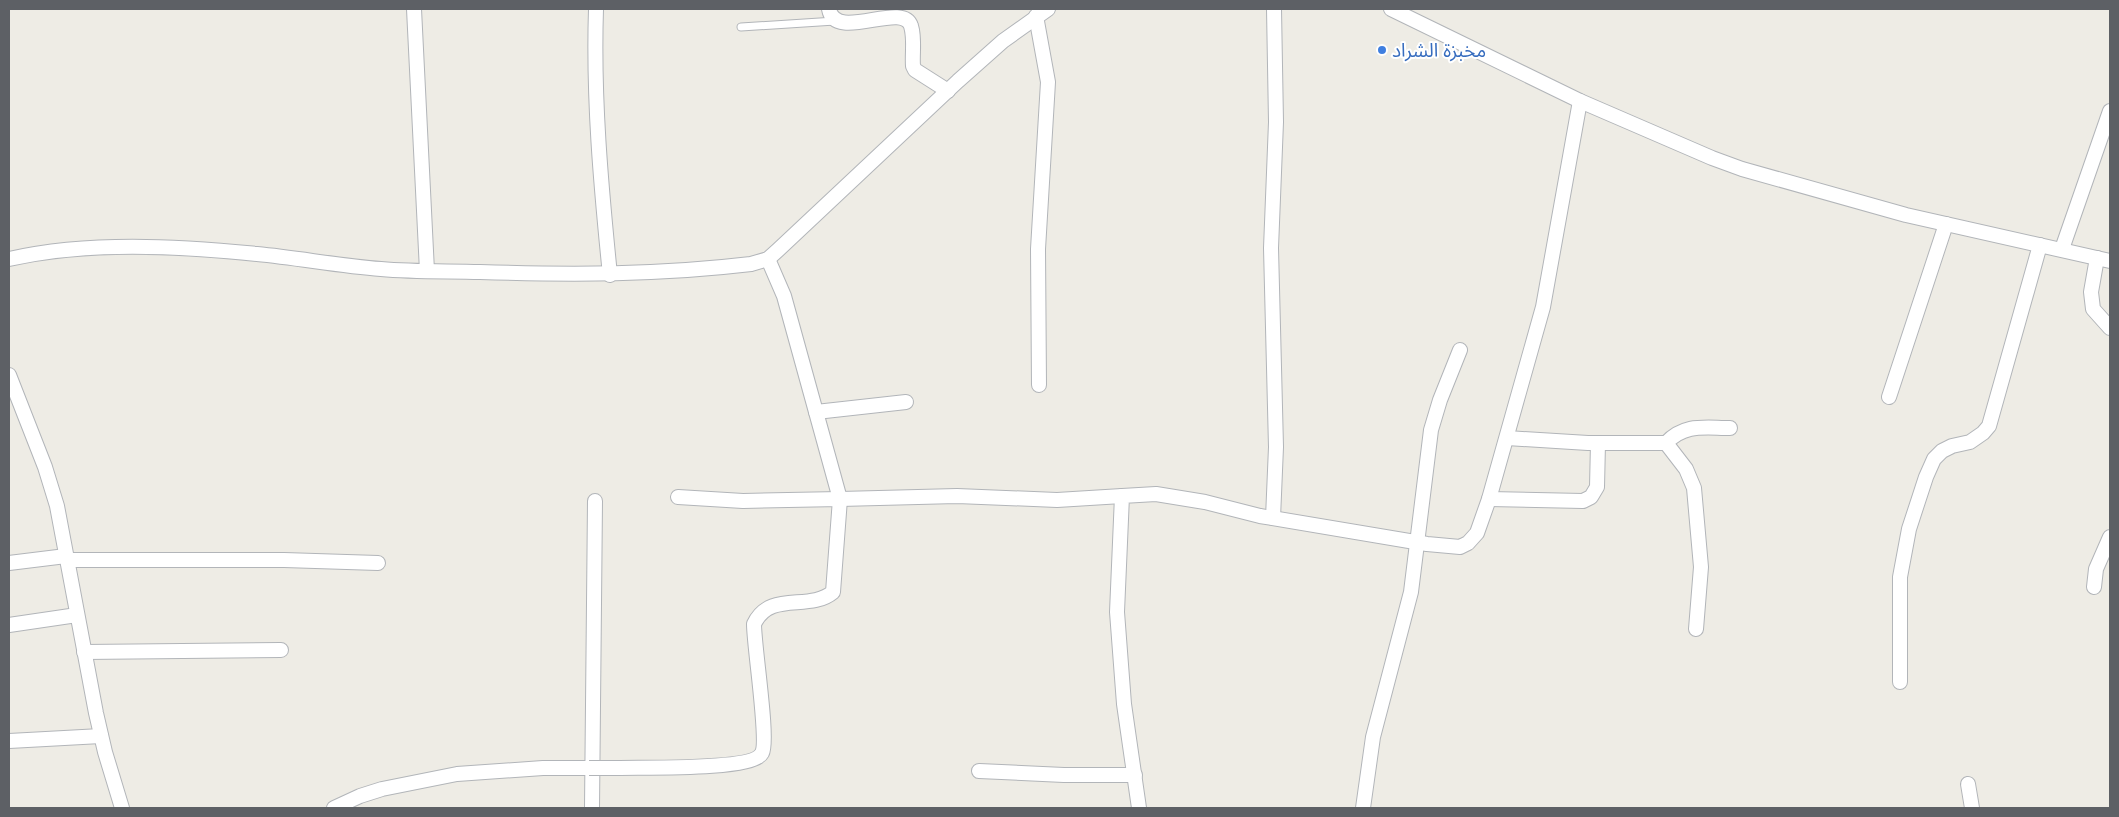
<svg xmlns="http://www.w3.org/2000/svg" width="2119" height="817" viewBox="0 0 2119 817" font-family="Mulish,'Noto Sans Arabic',sans-serif">
	<rect width="100%" height="100%" fill="#eeece5"/>
	<g fill="none" stroke-linecap="round" stroke-linejoin="round">
		<g stroke="#b2b5b9" stroke-width="9">
			<polyline id="service" points="741,27 835,21"/>
		</g>
		<g stroke="#b2b5b9" stroke-width="16">
			<g id="minor">
				<polyline points="414,9 427,271"/>
				<path d="M596 9C593 98 601 186 610 275"/>
				<path d="M829 9C835 43 903 0 911 26 915 38 912 54 913 66L915 70 948 91"/>
				<polyline points="1391,9 1580,101 1712,158 1742,169 1906,215 2110,261"/>
				<polyline points="1036,16 1048,82 1038,249 1039,385"/>
				<polyline points="2062,249 2110,111"/>
				<polyline points="2097,258 2091,292 2093,309 2110,328"/>
				<path d="M9 259C89 241 176 246 257 254 299 258 340 266 381 269 414 272 447 271 480 272 572 275 659 275 751 264L768 259 778 250 958 81 1003 41 1048 9"/>
				<polyline points="768,259 784,296 840,499 957,496 1057,500 1122,496"/>
				<polyline points="9,375 45,467 57,506 96,713 105,752 122,808"/>
				<polyline points="1889,397 1946,224"/>
				<polyline points="816,412 906,402"/>
				<polyline points="1507,438 1588,443 1666,443 1686,469 1694,488 1701,567 1696,629"/>
				<path d="M1666 443C1685 423 1705 428 1730 428"/>
				<polyline points="1489,499 1583,501 1591,497 1597,487 1598,443"/>
				<polyline points="1273,518 1276,447 1271,248 1276,122 1274,9"/>
				<polyline points="67,560 284,560 378,563"/>
				<polyline points="9,563 66,556"/>
				<polyline points="2094,587 2096,569 2110,537"/>
				<polyline points="9,625 77,615"/>
				<polyline points="84,652 281,650"/>
				<polyline points="1900,682 1900,577 1909,529 1926,477 1934,459 1942,451 1952,446 1970,442 1983,433 1989,426 2040,245"/>
				<polyline points="9,741 101,736"/>
				<path d="M617 768C639 767 753 771 762 753 769 740 754 647 754 624 770 590 809 612 833 592L840 499 743 501 678 497"/>
				<polyline points="979,771 1064,775 1135,775"/>
				<polyline points="1968,784 1972,808"/>
				<polyline points="334,808 360,796 382,789 457,774 543,768 589,768"/>
				<polyline points="592,808 595,501"/>
				<polyline points="1139,808 1124,704 1117,612 1122,496 1156,494 1205,502 1260,516 1427,544 1460,547 1468,543 1477,533 1489,499 1543,307 1580,101"/>
				<polyline points="1363,808 1373,737 1411,592 1431,430 1440,400 1460,350"/>
			</g>
		</g>
		<use href="#service" stroke="#fff" stroke-width="7"/>
		<use href="#minor" stroke="#fff" stroke-width="14"/>
		<g stroke="#b2b5b9" stroke-width="16" stroke-linecap="butt">
			<polyline id="minor-bridge" points="589,768 617,768"/>
		</g>
		<use href="#minor-bridge" stroke="#fff" stroke-width="14"/>
	</g>
	<circle fill="#3f7fe0" stroke="#fff" stroke-width="2" cx="1382" cy="50" r="5"/>
	<g text-anchor="middle" dominant-baseline="central" stroke-width="4" stroke-linejoin="round" paint-order="stroke">
		<g font-size="19" fill="#366cbe" stroke="#fff" text-anchor="start">
			<text x="1392" y="50">مخبزة الشراد</text>
		</g>
	</g>
	<rect width="2119" height="817" fill="none" stroke="#5d6065" stroke-width="20"/>
</svg>
